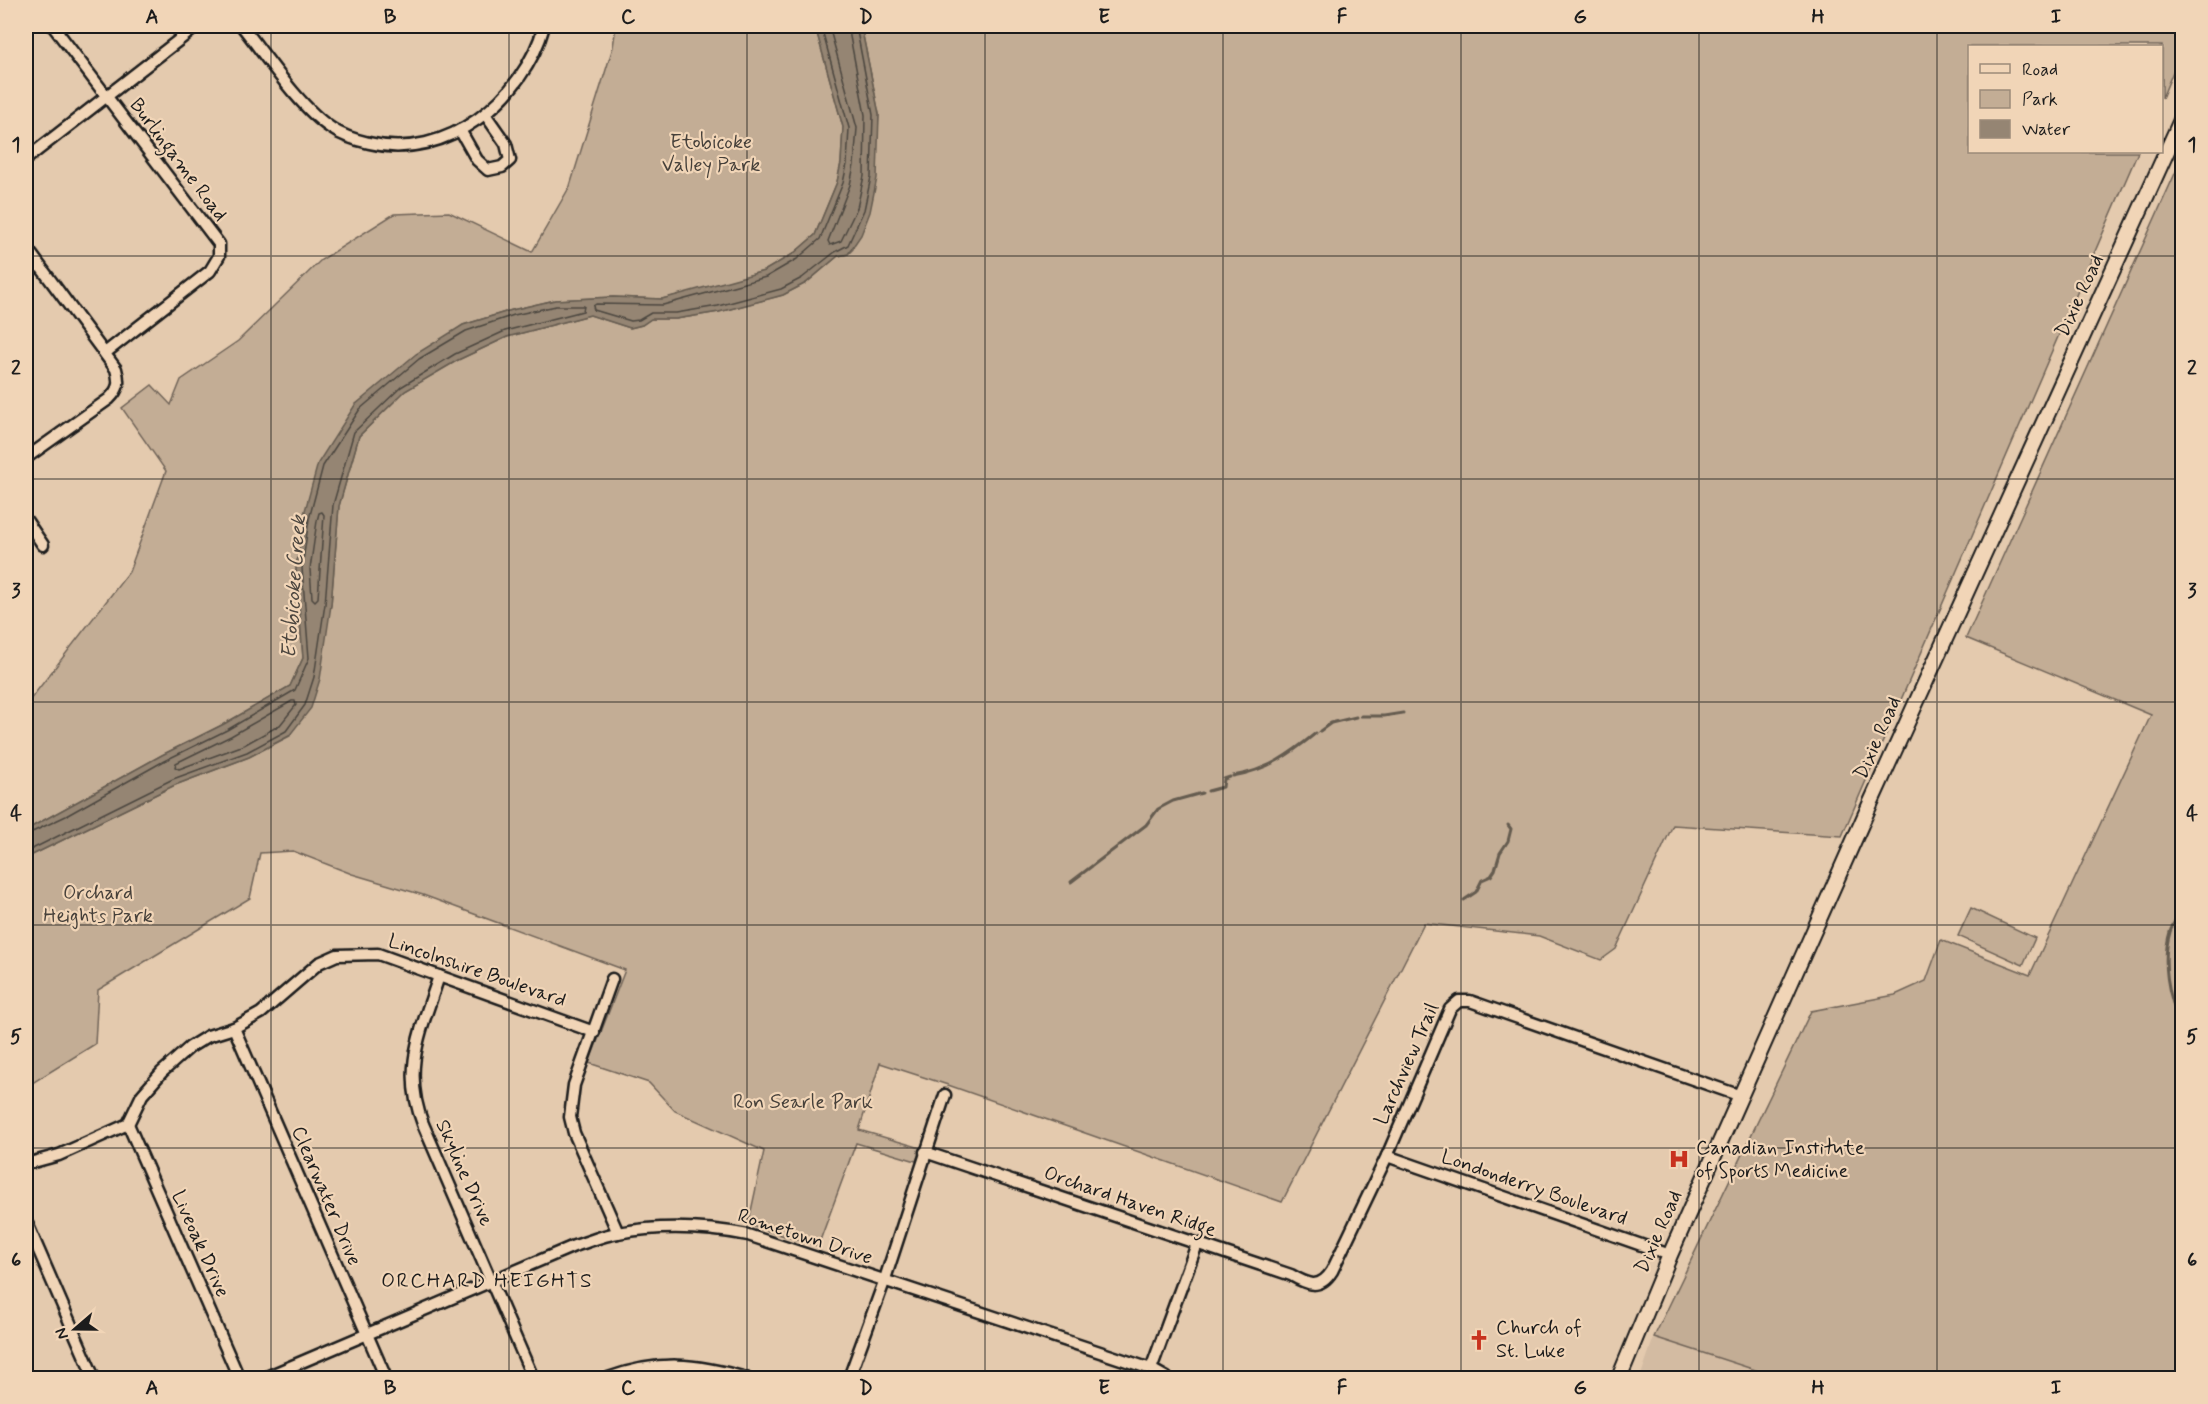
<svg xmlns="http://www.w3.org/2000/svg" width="2208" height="1404" viewBox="0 0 2208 1404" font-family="Mynerve,sans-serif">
	<rect width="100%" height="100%" fill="#e4caae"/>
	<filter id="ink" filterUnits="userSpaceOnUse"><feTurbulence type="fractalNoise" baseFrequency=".0167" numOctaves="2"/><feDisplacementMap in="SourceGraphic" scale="12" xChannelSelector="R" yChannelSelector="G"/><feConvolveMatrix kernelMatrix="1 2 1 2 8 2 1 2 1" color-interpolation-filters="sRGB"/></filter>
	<g filter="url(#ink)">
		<polygon fill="#d3bba2" points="1654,1337 1780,1378 1640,1378"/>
		<g fill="#c3ad95" stroke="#706458" stroke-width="1.5">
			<polygon points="616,26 815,26 843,127 841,163 837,182 815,235 793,254 764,271 699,290 662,299 613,297 555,300 512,310 463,325 355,405 296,568 303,658 290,686 224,724 162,755 26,830 26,705 129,572 166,471 122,408 152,385 171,405 181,380 238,341 321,260 394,214 449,212 532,252 570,186 613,47"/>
			<polygon points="861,26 2182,26 2182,50 2162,98 2162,46 1970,46 1970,152 2138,152 1842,836 1673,825 1616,949 1601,960 1539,936 1424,923 1282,1202 948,1085 880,1063 859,1130 921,1148 916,1161 856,1143 818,1246 748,1225 764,1151 675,1111 649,1083 589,1063 625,970 423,895 352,874 293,851 260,853 250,898 98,990 95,1044 26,1087 26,858 175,785 249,757 290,736 331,605 339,506 359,436 405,391 458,360 507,337 590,315 630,328 642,325 651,319 676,319 719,312 783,295 806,283 838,256 848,254 853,249 877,144 879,114"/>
			<polygon points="2182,158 2182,1378 1780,1378 1654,1337 1811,1011 1895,995 1926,981 1941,940 2030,975 2151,715 1966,638"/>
			<polygon points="1971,908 2035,938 2023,965 1958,936"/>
		</g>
		<polygon fill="#958573" stroke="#655b50" stroke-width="1.5" points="815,26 861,26 879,114 877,178 870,212 861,235 848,254 838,256 806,283 783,295 719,312 676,319 651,319 642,325 630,328 590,315 507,337 458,360 405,391 359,436 339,506 331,605 320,679 311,708 289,736 249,757 175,785 26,858 26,830 162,755 224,724 290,686 303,658 296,568 303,518 318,463 355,405 416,354 463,325 512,310 555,300 613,297 662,299 764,271 793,254 815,235 837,182 841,163 843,127"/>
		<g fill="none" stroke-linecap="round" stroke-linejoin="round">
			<g stroke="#4c463f" stroke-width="1.5">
				<polyline points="821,26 849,128 847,164 843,183 820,239 797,259 766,277 663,305 596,304 593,306 594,310 631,321 639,320 651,313 676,313 718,306 781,289 802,278 835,252 848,245 864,210 871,177 873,115 856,26"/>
				<polyline points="829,26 857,128 854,165 850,185 828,241 830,245 841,241 857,208 864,176 865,115 848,26"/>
				<polygon points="322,512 324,515 318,598 315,601 312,598 310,569 317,521 319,513"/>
				<polygon points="292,701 295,701 296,705 280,725 244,745 179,769 175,767 176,763 231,736"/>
				<polyline points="26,835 66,816 164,761 227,730 295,690 309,658 302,568 309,519 323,466 360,409 419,359 466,331 514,315 556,306 584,306 583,311 505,331 455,354 401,387 354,432 333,505 325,604 314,677 305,705 286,731 247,752 173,779 26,852"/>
			</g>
			<g stroke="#655b50" stroke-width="3">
				<polyline points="1361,716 1384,716 1403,713"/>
				<polyline points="1320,731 1331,723 1356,717"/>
				<path d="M1233 776C1268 770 1289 755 1316 733"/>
				<polyline points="1208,791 1223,787 1224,779 1230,777"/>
				<polyline points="1071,882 1146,825 1158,809 1173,801 1202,793"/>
				<polyline points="1464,900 1476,892 1482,880 1491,876 1495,870 1500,853 1508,841 1511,829 1508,825"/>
				<path d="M2182 906C2179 914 2173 923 2170 932 2162 959 2167 998 2182 1023"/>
			</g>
			<g stroke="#1c1c1c" stroke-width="15">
				<g id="minor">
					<polyline points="53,26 219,244 219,256 210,271 105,353"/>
					<path d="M242 26C266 56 300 108 331 128 342 136 356 140 369 143 446 162 524 99 544 26"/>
					<polyline points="460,130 477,160 488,170 502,167 510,160 506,144 485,114"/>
					<polyline points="26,159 197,26"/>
					<path d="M26 247 116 369C120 383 119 389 109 399L26 458"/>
					<polyline points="26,274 38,264"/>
					<polyline points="26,520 43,545"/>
					<path d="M439 976C422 1029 401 1068 423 1124L533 1378"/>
					<polyline points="612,979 574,1085 570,1117 574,1133 618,1233"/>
					<polyline points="234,1028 386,1378"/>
					<polyline points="128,1124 239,1378"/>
					<path d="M925 1152 1291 1275C1308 1285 1320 1290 1332 1271L1387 1156 1450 1009 1459 1001H1470L1741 1096"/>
					<polyline points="1387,1156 1670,1255"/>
					<polyline points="26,1164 59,1155 128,1124 142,1095 162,1072 190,1047 208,1036 234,1028 261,1013 319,963 337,955 378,954 594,1032"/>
					<polyline points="26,1221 94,1378"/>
					<polyline points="1151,1369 1197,1244"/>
					<path d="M264 1378 574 1246C588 1242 603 1235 618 1233 661 1225 706 1227 748 1235L1151 1369 1167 1378"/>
					<path d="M608 1378C659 1360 695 1363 746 1378"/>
					<polyline points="849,1378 884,1282 945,1095"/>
				</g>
			</g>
			<g stroke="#1c1c1c" stroke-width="18">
				<polyline id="secondary" points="1619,1378 1670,1255 1871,802 2182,118"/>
			</g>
			<use href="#minor" stroke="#f1d5b7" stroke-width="10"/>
			<use href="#secondary" stroke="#f1d5b7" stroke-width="14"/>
		</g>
	</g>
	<path fill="none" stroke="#1c1c1c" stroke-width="1.5" stroke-opacity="0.55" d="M271 26V1378M509 26V1378M747 26V1378M985 26V1378M1223 26V1378M1461 26V1378M1699 26V1378M1937 26V1378M26 256H2182M26 479H2182M26 702H2182M26 925H2182M26 1148H2182"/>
	<defs>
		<g id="hospital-bare" transform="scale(1.62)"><path d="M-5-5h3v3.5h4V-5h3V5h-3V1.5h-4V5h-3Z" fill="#c8321e" stroke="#f1d5b7" stroke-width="2.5" paint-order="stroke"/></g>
		<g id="church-bare" transform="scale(1.62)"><path d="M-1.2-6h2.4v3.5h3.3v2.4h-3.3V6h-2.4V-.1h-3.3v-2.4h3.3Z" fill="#c8321e" stroke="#f1d5b7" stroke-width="2.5" paint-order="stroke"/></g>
	</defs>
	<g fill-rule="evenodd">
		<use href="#hospital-bare" x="1679" y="1159"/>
		<use href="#church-bare" x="1479" y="1340"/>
	</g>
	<g text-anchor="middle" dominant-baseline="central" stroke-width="4.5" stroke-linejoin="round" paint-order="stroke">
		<g font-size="20" fill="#46403a" stroke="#f1d5b7">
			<text x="711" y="142">Etobicoke<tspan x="711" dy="23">Valley Park</tspan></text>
			<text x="98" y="893">Orchard<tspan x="98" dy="23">Heights Park</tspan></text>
			<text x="803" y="1102">Ron Searle Park</text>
		</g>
		<g font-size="20" fill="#1c1c1c" stroke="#f1d5b7">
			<text transform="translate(178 160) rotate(53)">Burlingame Road</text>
			<text transform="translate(2080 296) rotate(-65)">Dixie Road</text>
			<text transform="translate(1878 738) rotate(-66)">Dixie Road</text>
			<text transform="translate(477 971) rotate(19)">Lincolnshire Boulevard</text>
			<text transform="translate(1407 1064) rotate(-66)">Larchview Trail</text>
			<text transform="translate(464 1173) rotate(66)">Skyline Drive</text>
			<text transform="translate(1534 1188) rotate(19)">Londonderry Boulevard</text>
			<text transform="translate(326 1196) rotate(67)">Clearwater Drive</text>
			<text transform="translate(1130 1202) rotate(19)">Orchard Haven Ridge</text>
			<text transform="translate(1659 1232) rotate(-66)">Dixie Road</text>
			<text transform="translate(805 1237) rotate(18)">Rometown Drive</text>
			<text transform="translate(200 1244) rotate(66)">Liveoak Drive</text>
		</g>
		<g font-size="20" fill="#1c1c1c" stroke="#f1d5b7" text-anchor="start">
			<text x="1696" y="1148">Canadian Institute<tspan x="1696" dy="23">of Sports Medicine</tspan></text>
			<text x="1496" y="1328">Church of<tspan x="1496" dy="23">St. Luke</tspan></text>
		</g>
		<g font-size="21" font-style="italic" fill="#4c463f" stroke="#f1d5b7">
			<text transform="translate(294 587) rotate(-86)">Etobicoke Creek</text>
		</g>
		<g font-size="21" letter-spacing="1.5" fill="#1c1c1c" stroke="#f1d5b7">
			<text x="487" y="1281">ORCHARD HEIGHTS</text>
		</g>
	</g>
	<rect width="2208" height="1404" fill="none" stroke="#f1d5b7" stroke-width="66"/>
	<rect x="1968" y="45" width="195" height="108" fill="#f1d5b7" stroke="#9c8b79" stroke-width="1.5"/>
	<rect x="1980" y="64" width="30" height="9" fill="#f1d5b7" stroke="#9c8b79" stroke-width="1.5"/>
	<text x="2022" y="75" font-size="18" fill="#1c1c1c">Road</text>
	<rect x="1980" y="90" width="30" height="18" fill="#c3ad95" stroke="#9c8b79" stroke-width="1.5"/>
	<text x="2022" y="105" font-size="18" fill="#1c1c1c">Park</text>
	<rect x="1980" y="120" width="30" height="18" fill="#958573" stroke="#9c8b79" stroke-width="1.5"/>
	<text x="2022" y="135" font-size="18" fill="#1c1c1c">Water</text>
	<g transform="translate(75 1329) rotate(250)" stroke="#f1d5b7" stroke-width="4.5" paint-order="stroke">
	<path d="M0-4.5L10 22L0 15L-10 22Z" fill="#1c1c1c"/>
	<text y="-9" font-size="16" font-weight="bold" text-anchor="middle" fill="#1c1c1c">N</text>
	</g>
	<rect x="33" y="33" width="2142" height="1338" fill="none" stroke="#1c1c1c" stroke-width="2"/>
	<g font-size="20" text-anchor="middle" font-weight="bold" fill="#1c1c1c">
		<text x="152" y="23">A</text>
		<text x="390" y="23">B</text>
		<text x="628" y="23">C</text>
		<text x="866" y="23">D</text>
		<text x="1104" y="23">E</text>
		<text x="1342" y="23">F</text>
		<text x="1580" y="23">G</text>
		<text x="1818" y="23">H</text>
		<text x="2056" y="23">I</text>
		<text x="16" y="151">1</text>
		<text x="2192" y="151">1</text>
		<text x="16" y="374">2</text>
		<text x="2192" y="374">2</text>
		<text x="16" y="597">3</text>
		<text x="2192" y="597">3</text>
		<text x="16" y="820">4</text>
		<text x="2192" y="820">4</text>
		<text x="16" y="1043">5</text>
		<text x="2192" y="1043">5</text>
		<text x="16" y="1266">6</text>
		<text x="2192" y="1266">6</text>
		<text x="152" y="1394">A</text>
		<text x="390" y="1394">B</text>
		<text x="628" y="1394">C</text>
		<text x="866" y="1394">D</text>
		<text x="1104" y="1394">E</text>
		<text x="1342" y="1394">F</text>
		<text x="1580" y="1394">G</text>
		<text x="1818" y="1394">H</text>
		<text x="2056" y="1394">I</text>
	</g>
</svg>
